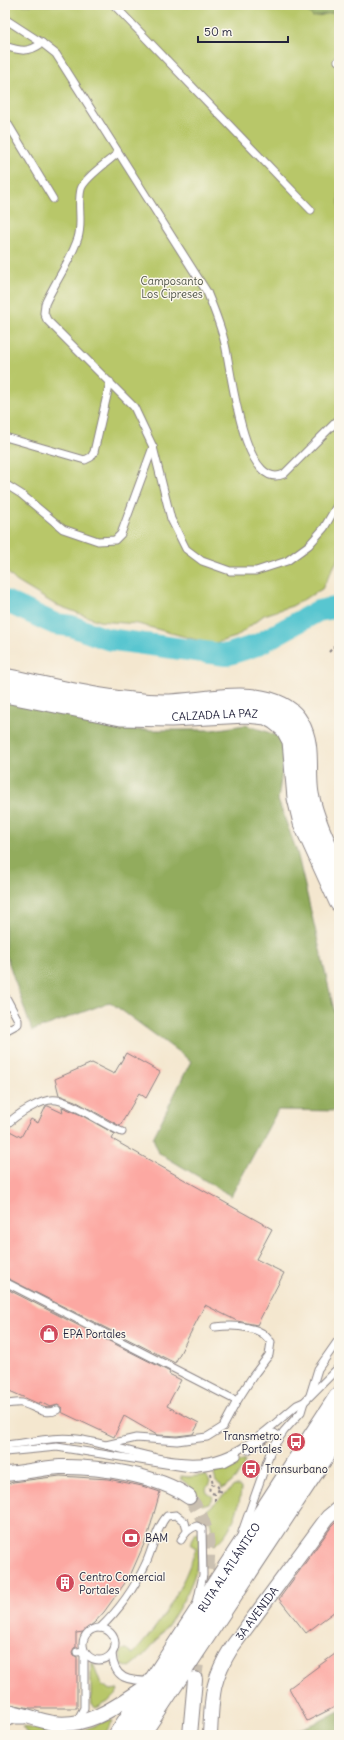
<svg xmlns="http://www.w3.org/2000/svg" width="344" height="1740" viewBox="0 0 344 1740" font-family="Delius,sans-serif">
	<rect width="100%" height="100%" fill="#fbf7ec"/>
	<filter id="ink" filterUnits="userSpaceOnUse"><feTurbulence type="fractalNoise" baseFrequency=".025" numOctaves="2"/><feDisplacementMap in="SourceGraphic" scale="8" xChannelSelector="R" yChannelSelector="G"/><feConvolveMatrix kernelMatrix="1 2 1 2 8 2 1 2 1" color-interpolation-filters="sRGB"/></filter>
	<filter id="wash" filterUnits="userSpaceOnUse"><feTurbulence type="fractalNoise" baseFrequency=".012" numOctaves="4" result="noise"/><feDisplacementMap in="SourceGraphic" scale="16" xChannelSelector="R" yChannelSelector="G"/><feGaussianBlur stdDeviation="0.9" result="paint"/><feColorMatrix in="noise" values="0 0 0 0 0 0 0 0 0 0 0 0 0 0 0 0 0 1.4 0 .05"/><feComposite in="paint" operator="in"/></filter>
	<g filter="url(#wash)">
		<rect width="100%" height="100%" fill="#f4e7cf"/>
		<g fill="#b8c769" stroke="#6d7452">
			<polygon points="5,5 301,5 313,17 339,11 339,557 322,589 292,606 264,615 236,637 212,644 138,624 99,621 54,604 16,581 5,570"/>
			<path d="M245 1460C242 1473 233 1483 222 1489L221 1485 216 1482 214 1474 218 1471Z"/>
			<polygon points="206,1475 210,1482 206,1489 207,1493 213,1497 209,1503 202,1505 187,1484 181,1479 181,1476 189,1477"/>
			<path d="M234 1486H238L241 1488C240 1508 231 1534 214 1545L211 1524 206 1511Z"/>
			<path d="M196 1533H199L200 1536C199 1547 198 1559 196 1570 188 1600 155 1649 130 1667L122 1664 120 1653 122 1650 126 1649 133 1654C162 1623 183 1588 196 1548L190 1544Z"/>
			<polygon points="91,1663 93,1663 101,1684 111,1690 117,1689 118,1692 108,1702 96,1708 92,1705 91,1697"/>
			<polygon points="108,1720 113,1721 104,1735 80,1735 79,1732"/>
			<polygon points="22,1727 45,1730 56,1735 28,1735"/>
		</g>
		<g fill="#92ac5d" stroke="#5a674c">
			<polygon points="301,5 339,5 339,11 313,17"/>
			<polygon points="5,701 132,730 212,730 245,725 265,731 280,737 284,756 278,800 297,852 339,1031 339,1111 278,1110 231,1196 159,1153 153,1138 191,1061 110,1002 32,1031 5,952"/>
			<polygon points="339,1711 339,1735 285,1735 320,1721"/>
		</g>
		<g fill="none" stroke-linecap="round" stroke-linejoin="round">
			<polyline stroke="#59c6d0" stroke-width="22" points="5,601 55,624 71,626 107,639 226,655 257,645 318,611 339,607"/>
		</g>
		<g id="blocks">
			<g fill="#fca8a2">
				<polygon points="126,1053 160,1072 146,1098 139,1093 120,1126 75,1101 59,1095 55,1079 92,1063 114,1074"/>
				<polygon points="46,1106 48,1106 63,1113 62,1107 79,1114 115,1134 112,1139 272,1229 256,1259 284,1273 257,1325 237,1321 205,1305 175,1363 5,1277 5,1131 8,1130 21,1137 31,1119 38,1123"/>
				<polygon points="5,1288 170,1372 169,1374 181,1380 167,1406 199,1423 193,1434 177,1436 157,1435 124,1416 114,1437 61,1412 62,1408 58,1405 50,1407 40,1402 39,1404 5,1389"/>
				<polygon points="60,1476 108,1479 142,1486 160,1492 148,1535 130,1576 104,1612 95,1622 83,1632 76,1633 76,1647 74,1648 72,1652 73,1655 77,1657 77,1708 30,1708 5,1703 5,1485 13,1482"/>
				<polygon points="339,1519 339,1608 306,1633 279,1599 332,1526"/>
				<polygon points="339,1651 339,1705 307,1721 289,1688"/>
			</g>
		</g>
	</g>
	<g filter="url(#ink)">
		<use href="#blocks" fill-opacity="0" stroke="#8b8485" stroke-width="1"/>
		<g fill="none" stroke-linecap="round" stroke-linejoin="round">
			<g stroke="#cac0b1" stroke-width="14" stroke-dasharray="14 7" stroke-linecap="butt">
				<path d="M189 1497C216 1531 208 1563 203 1603"/>
				<polyline points="195,1679 199,1647"/>
			</g>
			<g stroke="#8b8485" stroke-width="9">
				<g id="service">
					<polyline points="114,5 311,210"/>
					<path d="M5 19 42 43 56 54 207 292C214 309 221 326 225 344 231 368 243 493 284 474L339 419"/>
					<path d="M5 46C20 51 29 53 42 43"/>
					<polyline points="338,61 339,60"/>
					<polyline points="5,119 53,199"/>
					<path d="M118 153C109 161 84 178 81 189 77 205 83 222 78 238 70 262 55 282 45 304L44 313 47 320 134 407 153 447 171 519 186 549 202 561 230 571H256L287 561 309 545 324 528 339 502"/>
					<polyline points="5,437 85,460 91,457 94,452 110,382"/>
					<polyline points="5,484 21,494 63,529 98,541 115,540 121,534 153,447"/>
					<polyline points="5,1031 18,1024 18,1020 7,999"/>
					<path d="M5 1126C15 1116 42 1097 57 1100 77 1104 102 1124 122 1132"/>
					<polyline points="5,1282 237,1401 223,1427 207,1437 177,1441 136,1438 106,1445"/>
					<path d="M215 1327C230 1325 248 1325 262 1333 265 1335 268 1339 271 1342L269 1355 253 1376 237 1401"/>
					<polyline points="310,1395 318,1369 339,1339"/>
					<path d="M5 1404C10 1404 17 1402 22 1403 34 1406 44 1416 57 1410"/>
					<path d="M5 1445C30 1443 52 1436 77 1439 122 1445 179 1474 223 1457 251 1447 274 1424 297 1405L304 1402 339 1367"/>
					<polyline points="248,1450 269,1435 274,1433 277,1435 278,1440"/>
					<polyline points="5,1452 57,1447 191,1468 224,1463 237,1456"/>
					<polyline points="242,1532 271,1450 284,1431 301,1412 304,1402"/>
					<path d="M181 1540C185 1533 189 1528 197 1526L202 1529 203 1575 197 1603"/>
					<circle cx="99" cy="1644" r="16"/>
					<path d="M100 1628C119 1610 135 1587 146 1563 153 1548 156 1528 167 1516L176 1515 185 1522 187 1530"/>
					<polyline points="77,1652 84,1651 84,1708 77,1721"/>
					<path d="M112 1654C114 1680 129 1681 151 1681"/>
					<polyline points="5,1723 14,1720 24,1720"/>
				</g>
			</g>
			<g stroke="#8b8485" stroke-width="16">
				<g id="minor">
					<path d="M5 1474C23 1473 41 1468 60 1467 97 1466 158 1475 189 1497"/>
					<path d="M5 1711C21 1713 37 1720 53 1723 90 1728 118 1705 147 1686"/>
					<polyline points="190,1735 195,1679"/>
					<path id="s1" d="M210 1735C212 1697 211 1680 232 1647L328 1517 339 1508"/>
				</g>
			</g>
			<g stroke="#8b8485" stroke-width="21">
				<g id="secondary">
					<path d="M5 678C57 689 109 703 163 704 194 704 232 694 262 700 277 703 292 710 299 723 312 745 305 770 309 794 314 820 327 847 339 870"/>
					<path id="s2" d="M5 693 121 716 171 717 246 713 266 715 275 720 285 728 292 741 297 798 303 823 339 902"/>
				</g>
			</g>
			<g stroke="#8b8485" stroke-width="24">
				<g id="trunk">
					<path id="s3" d="M120 1735 339 1399"/>
					<polyline points="138,1735 339,1431"/>
				</g>
			</g>
			<g stroke="#8b8485" stroke-width="2" stroke-dasharray="3 3" stroke-linecap="butt">
				<polyline points="329,652 339,641"/>
				<polyline points="211,1473 213,1485"/>
				<circle cx="214" cy="1489" r="4.5"/>
				<polyline points="219,1491 224,1492"/>
				<polyline points="215,1501 215,1494"/>
			</g>
			<use href="#service" stroke="#fff" stroke-width="7"/>
			<use href="#minor" stroke="#fff" stroke-width="14"/>
			<use href="#secondary" stroke="#fff" stroke-width="19"/>
			<use href="#trunk" stroke="#fff" stroke-width="22"/>
		</g>
	</g>
	<defs>
		<g id="shop-disc" transform="scale(1)"><circle r="9.5" fill="#d1495b" stroke="#fbf7ec"/><path d="M-5-2.5h2.3a2.7 3.5 0 0 1 5.4 0H5L5.5 6h-11ZM-1.5-2.5h3a1.5 2.3 0 0 0-3 0Z" fill="#fff"/></g>
		<g id="bus-disc" transform="scale(1)"><circle r="9.5" fill="#d1495b" stroke="#fbf7ec"/><path d="M-5-6H5V4H4V6H2V4H-2V6H-4V4H-5ZM-3.5-4V0h7V-4ZM-3.5 1.2v1.5H-2V1.2ZM2 1.2v1.5H3.5V1.2Z" fill="#fff"/></g>
		<g id="bank-disc" transform="scale(1)"><circle r="9.5" fill="#d1495b" stroke="#fbf7ec"/><path d="M-6-4H6V4H-6ZM0-2.3a2.3 2.3 0 1 0 0 4.6a2.3 2.3 0 1 0 0-4.6Z" fill="#fff"/></g>
		<g id="building-disc" transform="scale(1)"><circle r="9.5" fill="#d1495b" stroke="#fbf7ec"/><path d="M-4-6H4V6H1V3H-1V6H-4ZM-2.5-4.3h1.7v1.8h-1.7ZM.8-4.3h1.7v1.8H.8ZM-2.5-1h1.7V.8h-1.7ZM.8-1h1.7V.8H.8Z" fill="#fff"/></g>
	</defs>
	<g fill-rule="evenodd">
		<use href="#shop-disc" x="49" y="1334"/>
		<use href="#bus-disc" x="296" y="1442"/>
		<use href="#bus-disc" x="251" y="1469"/>
		<use href="#bank-disc" x="131" y="1538"/>
		<use href="#building-disc" x="65" y="1583"/>
	</g>
	<g text-anchor="middle" dominant-baseline="central" stroke-width="3" stroke-linejoin="round" paint-order="stroke">
		<g font-size="11" fill="#4f5449" stroke="#fbf7ec">
			<text x="172" y="281">Camposanto<tspan x="172" dy="13">Los Cipreses</tspan></text>
		</g>
		<g font-size="11" fill="#22223b" stroke="#fbf7ec">
			<text stroke="none"><textPath href="#s2" startOffset="212">CALZADA LA PAZ</textPath></text>
			<text stroke="none"><textPath href="#s3" startOffset="200">RUTA AL ATLÁNTICO</textPath></text>
			<text stroke="none"><textPath href="#s1" startOffset="134">3A AVENIDA</textPath></text>
		</g>
		<g font-size="11" fill="#22223b" stroke="#fbf7ec" text-anchor="start">
			<text x="63" y="1334">EPA Portales</text>
			<text x="282" y="1436" text-anchor="end">Transmetro:<tspan x="282" dy="13">Portales</tspan></text>
			<text x="265" y="1469">Transurbano</text>
			<text x="145" y="1538">BAM</text>
			<text x="79" y="1577">Centro Comercial<tspan x="79" dy="13">Portales</tspan></text>
		</g>
	</g>
	<rect width="344" height="1740" fill="none" stroke="#fbf7ec" stroke-width="20"/>
	<path d="M198 36v6h90v-6" fill="none" stroke="#22223b" stroke-width="2"/>
	<text x="204" y="36" font-size="12" fill="#22223b" stroke="#fbf7ec" stroke-width="3" paint-order="stroke">50 m</text>
</svg>
